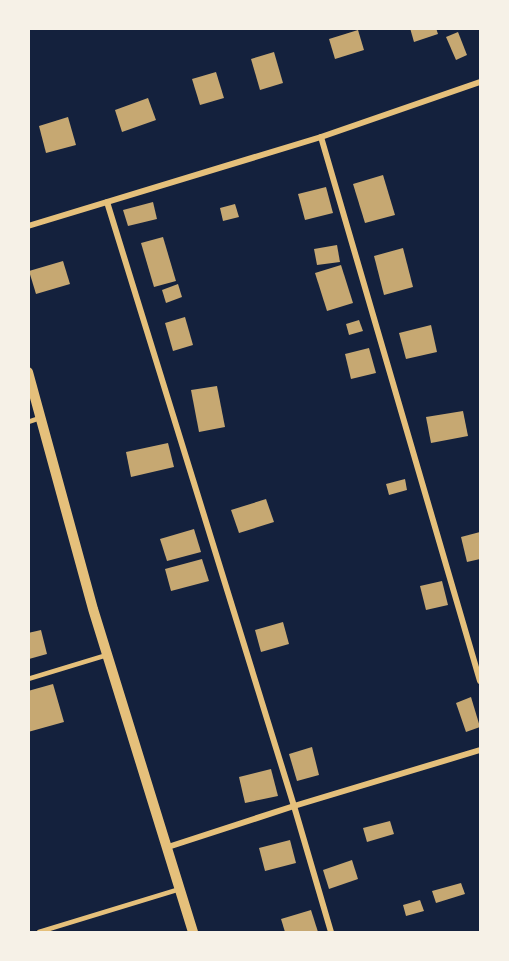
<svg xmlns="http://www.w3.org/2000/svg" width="509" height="961" viewBox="0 0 509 961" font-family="Rubik,sans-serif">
	<rect width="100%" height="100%" fill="#14213d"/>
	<g fill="#c6a872">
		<polygon points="410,28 436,28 438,34 414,42"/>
		<polygon points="358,30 364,50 335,59 329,39"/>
		<polygon points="458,32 467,55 456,60 446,37"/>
		<polygon points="274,52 283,83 260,90 251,59"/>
		<polygon points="216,72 224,98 200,105 192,79"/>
		<polygon points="148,98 156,120 122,132 115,110"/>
		<polygon points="68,117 76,145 46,153 39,126"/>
		<polygon points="383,175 395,215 365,223 353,184"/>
		<polygon points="326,187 333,213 305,220 298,194"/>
		<polygon points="153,202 157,219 128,226 123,210"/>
		<polygon points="235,204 239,217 223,221 220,208"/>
		<polygon points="163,237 176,281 154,287 141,243"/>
		<polygon points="337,245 340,262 317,265 314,249"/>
		<polygon points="403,248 413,287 384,295 374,256"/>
		<polygon points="63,261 70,284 36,294 29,271"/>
		<polygon points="341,265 353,303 327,311 315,273"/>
		<polygon points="178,284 182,297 166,303 162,290"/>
		<polygon points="185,317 193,345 173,351 165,323"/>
		<polygon points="359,320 363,331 349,335 346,324"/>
		<polygon points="431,325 437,352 406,359 399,333"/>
		<polygon points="369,348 376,373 351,379 345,354"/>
		<polygon points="217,386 225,427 199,432 191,390"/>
		<polygon points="463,411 468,436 431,443 426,417"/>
		<polygon points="168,443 174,467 131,477 126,452"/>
		<polygon points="405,479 407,490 389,495 386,484"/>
		<polygon points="266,499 274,522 239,533 231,510"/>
		<polygon points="194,529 201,552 167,561 160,539"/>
		<polygon points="480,532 480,559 467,562 461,537"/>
		<polygon points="202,559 209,581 171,591 165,569"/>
		<polygon points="442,581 448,605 426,610 420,586"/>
		<polygon points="283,622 289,644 261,652 255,630"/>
		<polygon points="41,630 47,654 29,659 28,633"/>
		<polygon points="53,684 64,722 28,732 28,691"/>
		<polygon points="471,697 480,727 466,732 456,703"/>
		<polygon points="312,747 319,775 297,781 289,754"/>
		<polygon points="271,769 278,796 245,803 239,777"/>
		<polygon points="390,821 394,834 367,842 363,828"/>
		<polygon points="290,840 296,863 265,871 259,848"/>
		<polygon points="352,860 358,879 329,889 323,870"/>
		<polygon points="461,883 465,894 436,903 432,891"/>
		<polygon points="420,900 424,911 406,916 403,905"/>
		<polygon points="311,910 318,932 285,932 281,919"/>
	</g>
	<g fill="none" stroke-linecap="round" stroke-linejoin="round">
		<g stroke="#e5c07b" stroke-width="4.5">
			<polyline points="28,422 40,418"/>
			<polyline points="28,679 107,655"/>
			<polyline points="39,932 180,889"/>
		</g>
		<g stroke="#e5c07b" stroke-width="6">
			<polyline points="321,137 480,681"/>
			<polyline points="107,202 294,806 331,932"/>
			<polyline points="28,226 321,137 480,82"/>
			<polyline points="168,847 294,806 480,750"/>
		</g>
		<polyline stroke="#e5c07b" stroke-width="10" points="28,372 93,609 193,932"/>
	</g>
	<rect width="509" height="961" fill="none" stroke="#f6f1e7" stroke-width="60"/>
</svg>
